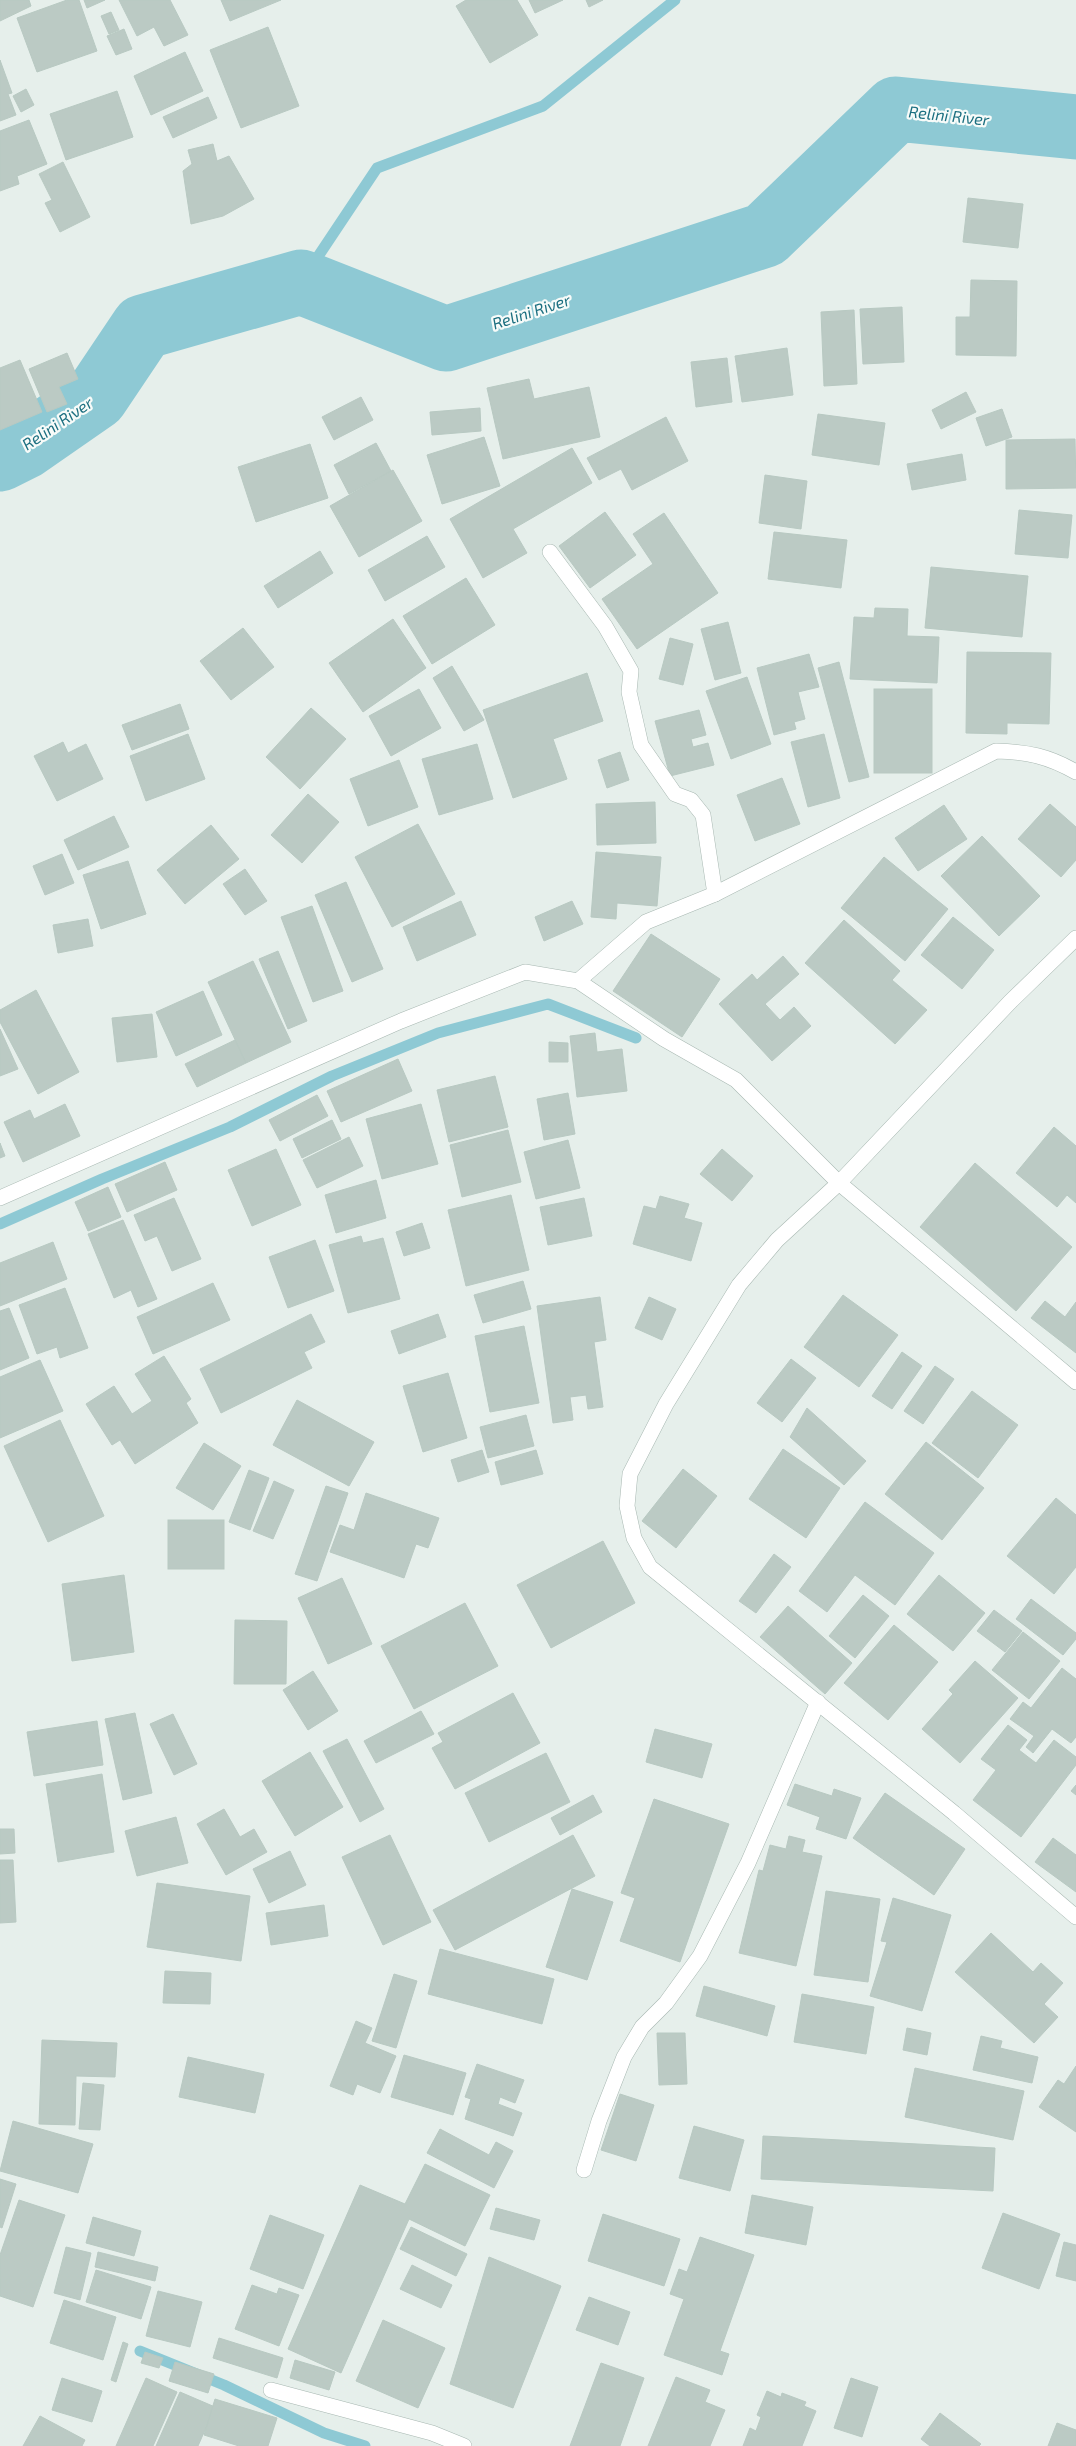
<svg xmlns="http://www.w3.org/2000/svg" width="1076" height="2446" viewBox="0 0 1076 2446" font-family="'Exo 2',sans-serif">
	<rect width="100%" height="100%" fill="#e6efeb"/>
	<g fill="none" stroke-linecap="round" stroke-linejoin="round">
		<g stroke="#8ec9d4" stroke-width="11">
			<polyline points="301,282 377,168 543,106 675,0"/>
			<polyline points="0,1224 102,1179 230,1127 332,1076 438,1033 548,1004 636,1038"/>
			<polyline points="140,2351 224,2385 324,2433 365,2446"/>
		</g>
		<polyline stroke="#8ec9d4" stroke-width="65" points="0,459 24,447 96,397 143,327 301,282 446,339 765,235 896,109 1076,127"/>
	</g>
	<g fill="#bbcac4" stroke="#b8c9c2">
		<polygon points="0,0 29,0 31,6 0,21"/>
		<polygon points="67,0 79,0 97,51 37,72 17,18"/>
		<polygon points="84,0 105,0 87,8"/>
		<polygon points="119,0 170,0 188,35 164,46 154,27 137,36"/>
		<polygon points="221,0 281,0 230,21"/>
		<polygon points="466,0 517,0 538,35 490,63 456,6"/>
		<polygon points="529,0 563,0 535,13"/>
		<polygon points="586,0 603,0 589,7"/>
		<polygon points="111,12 119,30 109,34 101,16"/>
		<polygon points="268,27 299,106 241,128 210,50"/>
		<polygon points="124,29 132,49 116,55 107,36"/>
		<polygon points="185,52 203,91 151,115 134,76"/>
		<polygon points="0,60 12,93 8,94 16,115 0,121"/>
		<polygon points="26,89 34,105 21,112 13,96"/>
		<polygon points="117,91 133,137 66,160 50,114"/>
		<polygon points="208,97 217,118 173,138 163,117"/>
		<polygon points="29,120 47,164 17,176 19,184 0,191 0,131"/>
		<polygon points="213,144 217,161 229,156 254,199 223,216 191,224 183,171 192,164 188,150"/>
		<polygon points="63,162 90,217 60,232 45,203 52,200 39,174"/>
		<polygon points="968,198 1023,204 1018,248 963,242"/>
		<polygon points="971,280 1017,281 1016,356 956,355 956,317 970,317"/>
		<polygon points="902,307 904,362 863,364 860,309"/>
		<polygon points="854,310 857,384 824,386 821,312"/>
		<polygon points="787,348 793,395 742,402 735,356"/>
		<polygon points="67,353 78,379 59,387 67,404 47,412 29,369"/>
		<polygon points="727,358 732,402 696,407 691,362"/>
		<polygon points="20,360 42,412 0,430 0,368"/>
		<polygon points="529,379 534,399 589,387 600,437 503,459 487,388"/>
		<polygon points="966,392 976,412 941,429 932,410"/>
		<polygon points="361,397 373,420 334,440 322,417"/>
		<polygon points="480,408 481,431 432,435 430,412"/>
		<polygon points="1002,409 1012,437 986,446 976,418"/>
		<polygon points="818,414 885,423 879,465 812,455"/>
		<polygon points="666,417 688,461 632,490 621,469 599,480 587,458"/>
		<polygon points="484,437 500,486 442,504 427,455"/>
		<polygon points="1075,439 1076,488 1006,489 1006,440"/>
		<polygon points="376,443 391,471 349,494 334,465"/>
		<polygon points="310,444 328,498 256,522 238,467"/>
		<polygon points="572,448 592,483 513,529 527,553 483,578 450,519"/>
		<polygon points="962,454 966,480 912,490 907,464"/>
		<polygon points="393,470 422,521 359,557 330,506"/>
		<polygon points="765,475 807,481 801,529 759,523"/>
		<polygon points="1019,510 1072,515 1068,558 1015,554"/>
		<polygon points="605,512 636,555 590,588 559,546"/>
		<polygon points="664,513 718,593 637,649 602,599 653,564 633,534"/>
		<polygon points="774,532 847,540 841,588 768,579"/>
		<polygon points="427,536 445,567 385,601 368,570"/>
		<polygon points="320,551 333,573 278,608 264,586"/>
		<polygon points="931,567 1028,576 1022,637 925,628"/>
		<polygon points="466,578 495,625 432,664 403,616"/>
		<polygon points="875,608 908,609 907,636 939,637 937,683 850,679 854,617 874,618"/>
		<polygon points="393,619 426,668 363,712 329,663"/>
		<polygon points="728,622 741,673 715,680 701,629"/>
		<polygon points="243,628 274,667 231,700 200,661"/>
		<polygon points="670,638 693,644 683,685 659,679"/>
		<polygon points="967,652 1051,653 1049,724 1007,723 1007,734 966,733"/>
		<polygon points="809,654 819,687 798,692 805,719 794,722 796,729 774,735 757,668"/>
		<polygon points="839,662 869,777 849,782 818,668"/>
		<polygon points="452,666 484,720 464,731 433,678"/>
		<polygon points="587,673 603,721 553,739 567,779 513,798 483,710"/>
		<polygon points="747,677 771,744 731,759 706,691"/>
		<polygon points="419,689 441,728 391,756 369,716"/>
		<rect x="874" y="689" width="58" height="84"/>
		<polygon points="180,704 189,729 132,750 122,725"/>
		<polygon points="311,708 346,739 300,789 266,757"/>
		<polygon points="699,710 706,735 691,739 693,747 708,743 714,765 670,776 655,721"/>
		<polygon points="188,734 205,779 146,801 130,756"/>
		<polygon points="824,734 840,798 808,807 791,742"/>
		<polygon points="63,742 68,753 86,744 103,779 57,801 34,756"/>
		<polygon points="477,744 493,799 439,815 422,759"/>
		<polygon points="620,752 629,780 607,788 598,760"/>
		<polygon points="399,760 418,807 368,826 350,779"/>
		<polygon points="782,778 800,824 755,841 737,795"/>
		<polygon points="308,794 339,822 302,863 271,835"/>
		<polygon points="655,802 656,843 597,845 596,804"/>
		<polygon points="1050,804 1076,827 1076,860 1061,877 1018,839"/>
		<polygon points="944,805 967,839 918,871 895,838"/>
		<polygon points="114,816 129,847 78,870 64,840"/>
		<polygon points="418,824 455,894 392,927 355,857"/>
		<polygon points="211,825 239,859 185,904 157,870"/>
		<polygon points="982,836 1040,896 999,936 941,876"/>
		<polygon points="596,852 661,857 657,906 617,903 616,919 591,917"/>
		<polygon points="62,854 74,883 45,895 33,866"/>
		<polygon points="884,857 948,909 905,961 841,908"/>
		<polygon points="128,861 146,914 101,929 83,875"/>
		<polygon points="245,869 267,901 245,915 223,884"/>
		<polygon points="346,882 383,969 352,982 315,895"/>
		<polygon points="461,901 476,935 417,961 403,927"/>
		<polygon points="572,901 583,924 544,941 535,917"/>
		<polygon points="312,906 343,991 313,1002 281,917"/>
		<polygon points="953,917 994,950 962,989 921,955"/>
		<polygon points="88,919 93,946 58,953 53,925"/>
		<polygon points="844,920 900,971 892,980 927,1010 895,1044 805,963"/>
		<polygon points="651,934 720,979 682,1037 613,991"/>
		<polygon points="278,951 307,1021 288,1029 259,959"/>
		<polygon points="783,956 799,974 765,1004 780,1020 794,1007 811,1026 772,1061 719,1004 752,974 757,980"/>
		<polygon points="253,961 291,1042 246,1063 208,982"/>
		<polygon points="36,990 79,1072 38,1094 0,1022 0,1010"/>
		<polygon points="203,991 222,1035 176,1056 156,1012"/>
		<polygon points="152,1014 157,1057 117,1062 112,1018"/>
		<polygon points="0,1029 18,1069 0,1076"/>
		<polygon points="595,1033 597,1052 622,1049 627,1091 577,1097 570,1036"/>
		<polygon points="235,1040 246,1063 197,1087 185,1064"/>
		<polygon points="549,1042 568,1043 568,1062 549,1062"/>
		<polygon points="398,1059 412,1091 341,1122 327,1091"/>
		<polygon points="495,1076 508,1127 449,1142 437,1090"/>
		<polygon points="568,1093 575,1134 544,1140 537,1099"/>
		<polygon points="317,1095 328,1116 280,1141 269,1120"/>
		<polygon points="65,1104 80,1136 23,1162 4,1122 30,1110 34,1119"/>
		<polygon points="421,1104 438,1164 382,1179 366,1119"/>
		<polygon points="332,1120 341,1139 302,1158 293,1139"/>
		<polygon points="1054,1127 1076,1146 1076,1203 1067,1195 1057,1207 1016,1173"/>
		<polygon points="508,1130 521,1182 462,1197 450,1145"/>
		<polygon points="349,1137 363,1166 317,1188 303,1160"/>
		<polygon points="568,1140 580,1188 536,1199 524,1152"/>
		<polygon points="0,1143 5,1156 0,1158"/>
		<polygon points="276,1149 301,1205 252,1226 228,1170"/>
		<polygon points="722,1149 753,1176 732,1201 700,1174"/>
		<polygon points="165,1162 177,1190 127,1212 115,1184"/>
		<polygon points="975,1163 1072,1247 1016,1311 920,1227"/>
		<polygon points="376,1180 386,1218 336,1233 325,1195"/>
		<polygon points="108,1187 121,1217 88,1231 75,1202"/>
		<polygon points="511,1195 529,1270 466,1286 448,1210"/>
		<polygon points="660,1196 689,1204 684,1218 702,1223 691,1261 633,1244 644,1206 656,1209"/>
		<polygon points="174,1198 201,1259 172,1271 157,1236 145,1241 134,1215"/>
		<polygon points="584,1198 592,1236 548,1245 540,1207"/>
		<polygon points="123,1220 157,1299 138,1307 131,1290 114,1298 88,1234"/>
		<polygon points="422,1223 430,1248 404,1256 396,1232"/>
		<polygon points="361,1236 363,1243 383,1238 400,1299 348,1313 329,1245"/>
		<polygon points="315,1240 334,1291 288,1308 269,1257"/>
		<polygon points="53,1242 67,1279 0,1306 0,1263"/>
		<polygon points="523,1281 531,1309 483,1323 474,1295"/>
		<polygon points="213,1283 230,1320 153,1354 137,1317"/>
		<polygon points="65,1288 88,1348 60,1358 57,1347 37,1354 19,1305"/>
		<polygon points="843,1295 898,1335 859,1387 804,1347"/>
		<polygon points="600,1297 606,1340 594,1342 603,1407 588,1409 586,1395 570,1397 573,1420 553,1423 537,1306"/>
		<polygon points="649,1297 676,1309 662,1340 635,1328"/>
		<polygon points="1045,1301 1065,1317 1076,1302 1076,1353 1031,1318"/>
		<polygon points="9,1308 29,1358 0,1370 0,1311"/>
		<polygon points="311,1314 325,1342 304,1352 312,1368 221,1413 200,1369"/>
		<polygon points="438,1314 446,1337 399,1354 391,1331"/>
		<polygon points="524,1326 539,1403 490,1412 475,1336"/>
		<polygon points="902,1352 922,1366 892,1409 872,1396"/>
		<polygon points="164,1356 191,1399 186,1403 198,1423 135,1464 120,1440 112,1445 86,1404 114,1386 132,1414 152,1401 135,1374"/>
		<polygon points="791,1359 816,1378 782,1422 757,1403"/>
		<polygon points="40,1360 63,1411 0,1438 0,1377"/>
		<polygon points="935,1366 954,1379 923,1424 904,1411"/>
		<polygon points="448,1373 467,1438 423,1452 403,1386"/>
		<polygon points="972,1391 1018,1425 978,1478 932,1443"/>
		<polygon points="297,1400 374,1442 349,1486 273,1445"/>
		<polygon points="807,1408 866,1461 844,1485 790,1437"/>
		<polygon points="526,1415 534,1446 488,1458 480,1427"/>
		<polygon points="60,1420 104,1516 48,1542 4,1446"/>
		<polygon points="926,1442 984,1488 942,1540 885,1494"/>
		<polygon points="204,1443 241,1466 213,1510 176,1488"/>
		<polygon points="783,1449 840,1488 806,1538 749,1499"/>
		<polygon points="482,1450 489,1472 458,1482 451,1460"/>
		<polygon points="536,1450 543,1474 501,1485 495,1462"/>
		<polygon points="683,1469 717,1496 676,1548 642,1521"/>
		<polygon points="249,1470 269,1478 250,1530 229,1522"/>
		<polygon points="274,1481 294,1490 273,1539 253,1531"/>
		<polygon points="326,1486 348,1493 317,1581 295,1574"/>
		<polygon points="366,1493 439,1518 428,1548 416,1544 404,1578 330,1552 340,1525 354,1530"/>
		<polygon points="1056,1498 1076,1515 1076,1567 1054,1594 1007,1556"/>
		<polygon points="865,1502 934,1553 895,1605 855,1575 827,1612 799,1591"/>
		<rect x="168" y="1520" width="56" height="49"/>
		<polygon points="603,1541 635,1603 551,1648 517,1585"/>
		<polygon points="774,1554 791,1567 756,1613 739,1601"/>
		<polygon points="124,1575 134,1652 72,1661 62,1584"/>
		<polygon points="939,1575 985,1613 953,1651 907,1614"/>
		<polygon points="342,1578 372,1644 328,1664 298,1598"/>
		<polygon points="863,1595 889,1616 855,1658 829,1636"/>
		<polygon points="1031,1599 1076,1633 1076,1639 1063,1655 1016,1619"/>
		<polygon points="465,1603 498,1666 414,1709 381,1646"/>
		<polygon points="788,1606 852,1663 825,1694 760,1637"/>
		<polygon points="994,1610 1022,1631 1005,1652 977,1631"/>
		<polygon points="235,1620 287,1621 286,1684 234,1684"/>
		<polygon points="894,1625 938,1662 888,1720 844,1683"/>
		<polygon points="1023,1632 1060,1661 1029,1699 992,1670"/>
		<polygon points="975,1661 1018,1698 960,1763 922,1729 953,1694 949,1690"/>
		<polygon points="1062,1668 1076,1679 1076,1737 1071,1743 1052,1729 1033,1753 1026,1747 1034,1736 1010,1719 1023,1702 1031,1708"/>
		<polygon points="313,1671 338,1711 308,1730 283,1690"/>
		<polygon points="513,1693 540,1743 455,1789 432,1748 443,1742 438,1733"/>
		<polygon points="421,1711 434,1734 376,1763 364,1741"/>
		<polygon points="135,1713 152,1793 123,1800 105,1719"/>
		<polygon points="173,1714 197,1764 174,1775 150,1724"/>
		<polygon points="97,1721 103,1765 34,1776 27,1732"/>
		<polygon points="1008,1725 1027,1740 1019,1750 1036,1763 1054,1740 1076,1757 1076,1765 1021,1837 973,1800 996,1770 981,1759"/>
		<polygon points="655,1729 712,1744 702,1778 646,1762"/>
		<polygon points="347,1739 384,1809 360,1822 323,1751"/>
		<polygon points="310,1752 343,1807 295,1836 262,1781"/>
		<polygon points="546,1753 570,1802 489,1842 465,1793"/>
		<polygon points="102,1774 114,1852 58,1862 46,1784"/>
		<polygon points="795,1784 832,1796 834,1789 861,1798 846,1839 816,1829 820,1817 787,1805"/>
		<polygon points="1076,1785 1076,1795 1071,1791"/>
		<polygon points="885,1793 965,1849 934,1895 853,1838"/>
		<polygon points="593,1795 602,1812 560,1835 551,1818"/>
		<polygon points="654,1799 729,1824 680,1962 620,1941 635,1898 621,1893"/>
		<polygon points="224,1809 240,1837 254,1829 267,1852 226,1875 197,1824"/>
		<polygon points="176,1817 188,1863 137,1876 125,1831"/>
		<polygon points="0,1829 14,1829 15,1853 0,1854"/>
		<polygon points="390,1835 431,1922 383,1945 342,1857"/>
		<polygon points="573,1835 595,1876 455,1950 433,1910"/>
		<polygon points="789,1836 805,1840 802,1852 822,1856 796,1966 739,1953 759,1870 763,1871 770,1845 786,1849"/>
		<polygon points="1053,1838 1076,1855 1076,1892 1035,1862"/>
		<polygon points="290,1851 306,1885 269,1903 253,1869"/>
		<polygon points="0,1860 13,1860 16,1922 0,1923"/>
		<polygon points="157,1883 250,1896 241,1961 147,1947"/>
		<polygon points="572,1889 613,1902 587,1980 546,1967"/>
		<polygon points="826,1891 880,1899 868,1982 814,1975"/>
		<polygon points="893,1898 951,1915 922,2011 870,1996 887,1942 881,1941"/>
		<polygon points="324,1905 328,1936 271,1945 266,1913"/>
		<polygon points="991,1933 1033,1972 1041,1963 1063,1983 1044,2004 1058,2017 1034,2043 955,1972"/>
		<polygon points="440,1949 554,1979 542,2024 428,1994"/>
		<polygon points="165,1971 211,1973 210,2004 163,2003"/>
		<polygon points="394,1974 417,1981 396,2048 372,2041"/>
		<polygon points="704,1986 775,2006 767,2036 696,2016"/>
		<polygon points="802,1994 874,2007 866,2054 794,2042"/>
		<polygon points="356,2021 372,2028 365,2043 396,2056 380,2093 357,2084 353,2095 330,2086"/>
		<polygon points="907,2028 931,2033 927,2055 903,2050"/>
		<polygon points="657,2033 685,2033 687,2084 659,2085"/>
		<polygon points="981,2036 1002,2041 1000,2048 1038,2057 1032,2083 973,2070"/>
		<polygon points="42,2040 117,2043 115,2077 76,2076 75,2125 39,2124"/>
		<polygon points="404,2055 466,2073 453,2115 391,2097"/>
		<polygon points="188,2057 264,2074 255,2113 179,2097"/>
		<polygon points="477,2064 524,2080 515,2103 500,2097 498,2104 522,2113 513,2136 465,2119 471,2099 465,2097"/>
		<polygon points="1076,2066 1076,2132 1039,2107 1058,2080 1064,2084"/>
		<polygon points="915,2068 1024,2091 1013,2140 905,2117"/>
		<polygon points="83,2083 104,2085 100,2130 79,2129"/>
		<polygon points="620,2094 654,2105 636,2161 601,2150"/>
		<polygon points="13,2121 93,2144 78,2193 0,2171"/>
		<polygon points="694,2126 744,2140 730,2191 679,2178"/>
		<polygon points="440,2129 489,2155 496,2142 513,2151 494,2188 427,2153"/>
		<polygon points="763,2136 995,2148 993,2191 761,2179"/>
		<polygon points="425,2164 490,2195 465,2246 409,2219 341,2373 288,2349 360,2185 405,2204"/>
		<polygon points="0,2179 16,2184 2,2228 0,2227"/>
		<polygon points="752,2195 813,2207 806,2245 745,2233"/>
		<polygon points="19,2200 65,2215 33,2307 0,2296 0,2255"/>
		<polygon points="496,2208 540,2220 534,2240 490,2229"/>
		<polygon points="1003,2213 1060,2234 1039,2289 982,2268"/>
		<polygon points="603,2214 680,2239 664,2286 588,2261"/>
		<polygon points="270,2215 324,2235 303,2289 250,2269"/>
		<polygon points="93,2217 141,2231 134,2256 86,2243"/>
		<polygon points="411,2227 467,2254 456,2276 400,2249"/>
		<polygon points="700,2237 754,2255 720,2351 729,2354 722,2375 664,2355 684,2299 670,2294 679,2269 687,2272"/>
		<polygon points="1064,2242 1076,2245 1076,2281 1056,2276"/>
		<polygon points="66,2247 91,2253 80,2300 54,2293"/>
		<polygon points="98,2252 158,2267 155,2281 95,2267"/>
		<polygon points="489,2257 561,2286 513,2408 450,2384"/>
		<polygon points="412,2265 452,2285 441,2308 400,2289"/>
		<polygon points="96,2270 151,2287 141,2319 86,2302"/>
		<polygon points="252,2285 277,2294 279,2288 299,2295 279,2346 235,2329"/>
		<polygon points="158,2291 202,2302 190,2347 146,2336"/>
		<polygon points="589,2297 630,2312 618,2345 576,2330"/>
		<polygon points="64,2300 116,2317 103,2360 50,2343"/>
		<polygon points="383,2320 445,2348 418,2408 356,2381"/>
		<polygon points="219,2338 283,2358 277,2378 213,2358"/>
		<polygon points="123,2342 128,2344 116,2382 111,2380"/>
		<polygon points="145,2352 163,2358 159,2368 141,2363"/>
		<polygon points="295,2360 335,2372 329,2390 290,2378"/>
		<polygon points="175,2362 214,2374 208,2393 169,2381"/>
		<polygon points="601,2363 644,2378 620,2446 570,2446"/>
		<polygon points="676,2377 710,2390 705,2402 725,2410 710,2446 648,2446"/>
		<polygon points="62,2378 102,2391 92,2422 52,2410"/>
		<polygon points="146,2378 177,2392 153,2446 116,2446"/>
		<polygon points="851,2378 878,2387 862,2437 834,2428"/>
		<polygon points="767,2391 781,2397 782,2393 806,2402 804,2406 816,2411 802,2446 743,2446 750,2428 756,2431 761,2417 757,2415"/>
		<polygon points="180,2392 215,2407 198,2446 156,2446"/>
		<polygon points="215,2399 277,2418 268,2446 239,2446 204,2435"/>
		<polygon points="940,2413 981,2444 979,2446 930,2446 921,2439"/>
		<polygon points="40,2416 85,2440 82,2446 23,2446"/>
		<polygon points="1057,2423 1076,2430 1076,2446 1048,2446"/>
	</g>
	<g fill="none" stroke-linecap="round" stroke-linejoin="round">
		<g stroke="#a8b8b2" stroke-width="16">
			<g id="minor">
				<polyline points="550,552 605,626 631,671 629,692 641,745 675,794 691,800 703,815 715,894"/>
				<polyline points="1076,938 1010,1002 839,1183 777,1240 739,1285 666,1404 630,1474 627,1506 634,1538 650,1567 954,1813 1076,1917"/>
				<path d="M578 981 646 922 715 894 996 751C1028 752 1048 756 1076 772"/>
				<polyline points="0,1198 401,1021 525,972 578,981 664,1039 736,1080 839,1183 1076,1382"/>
				<polyline points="584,2170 599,2121 624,2057 642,2027 666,2003 700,1956 748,1863 818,1702"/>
				<polyline points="271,2390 432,2433 464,2446"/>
			</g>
		</g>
		<use href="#minor" stroke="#fff" stroke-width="15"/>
	</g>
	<g text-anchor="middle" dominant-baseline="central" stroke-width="4.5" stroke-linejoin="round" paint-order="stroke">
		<g font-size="16" font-style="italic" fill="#1c6f80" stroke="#f7fbf9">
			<text transform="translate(949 115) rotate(6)">Relini River</text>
			<text transform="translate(531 311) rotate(-18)">Relini River</text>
			<text transform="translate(57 423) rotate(-34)">Relini River</text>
		</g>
	</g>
</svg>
